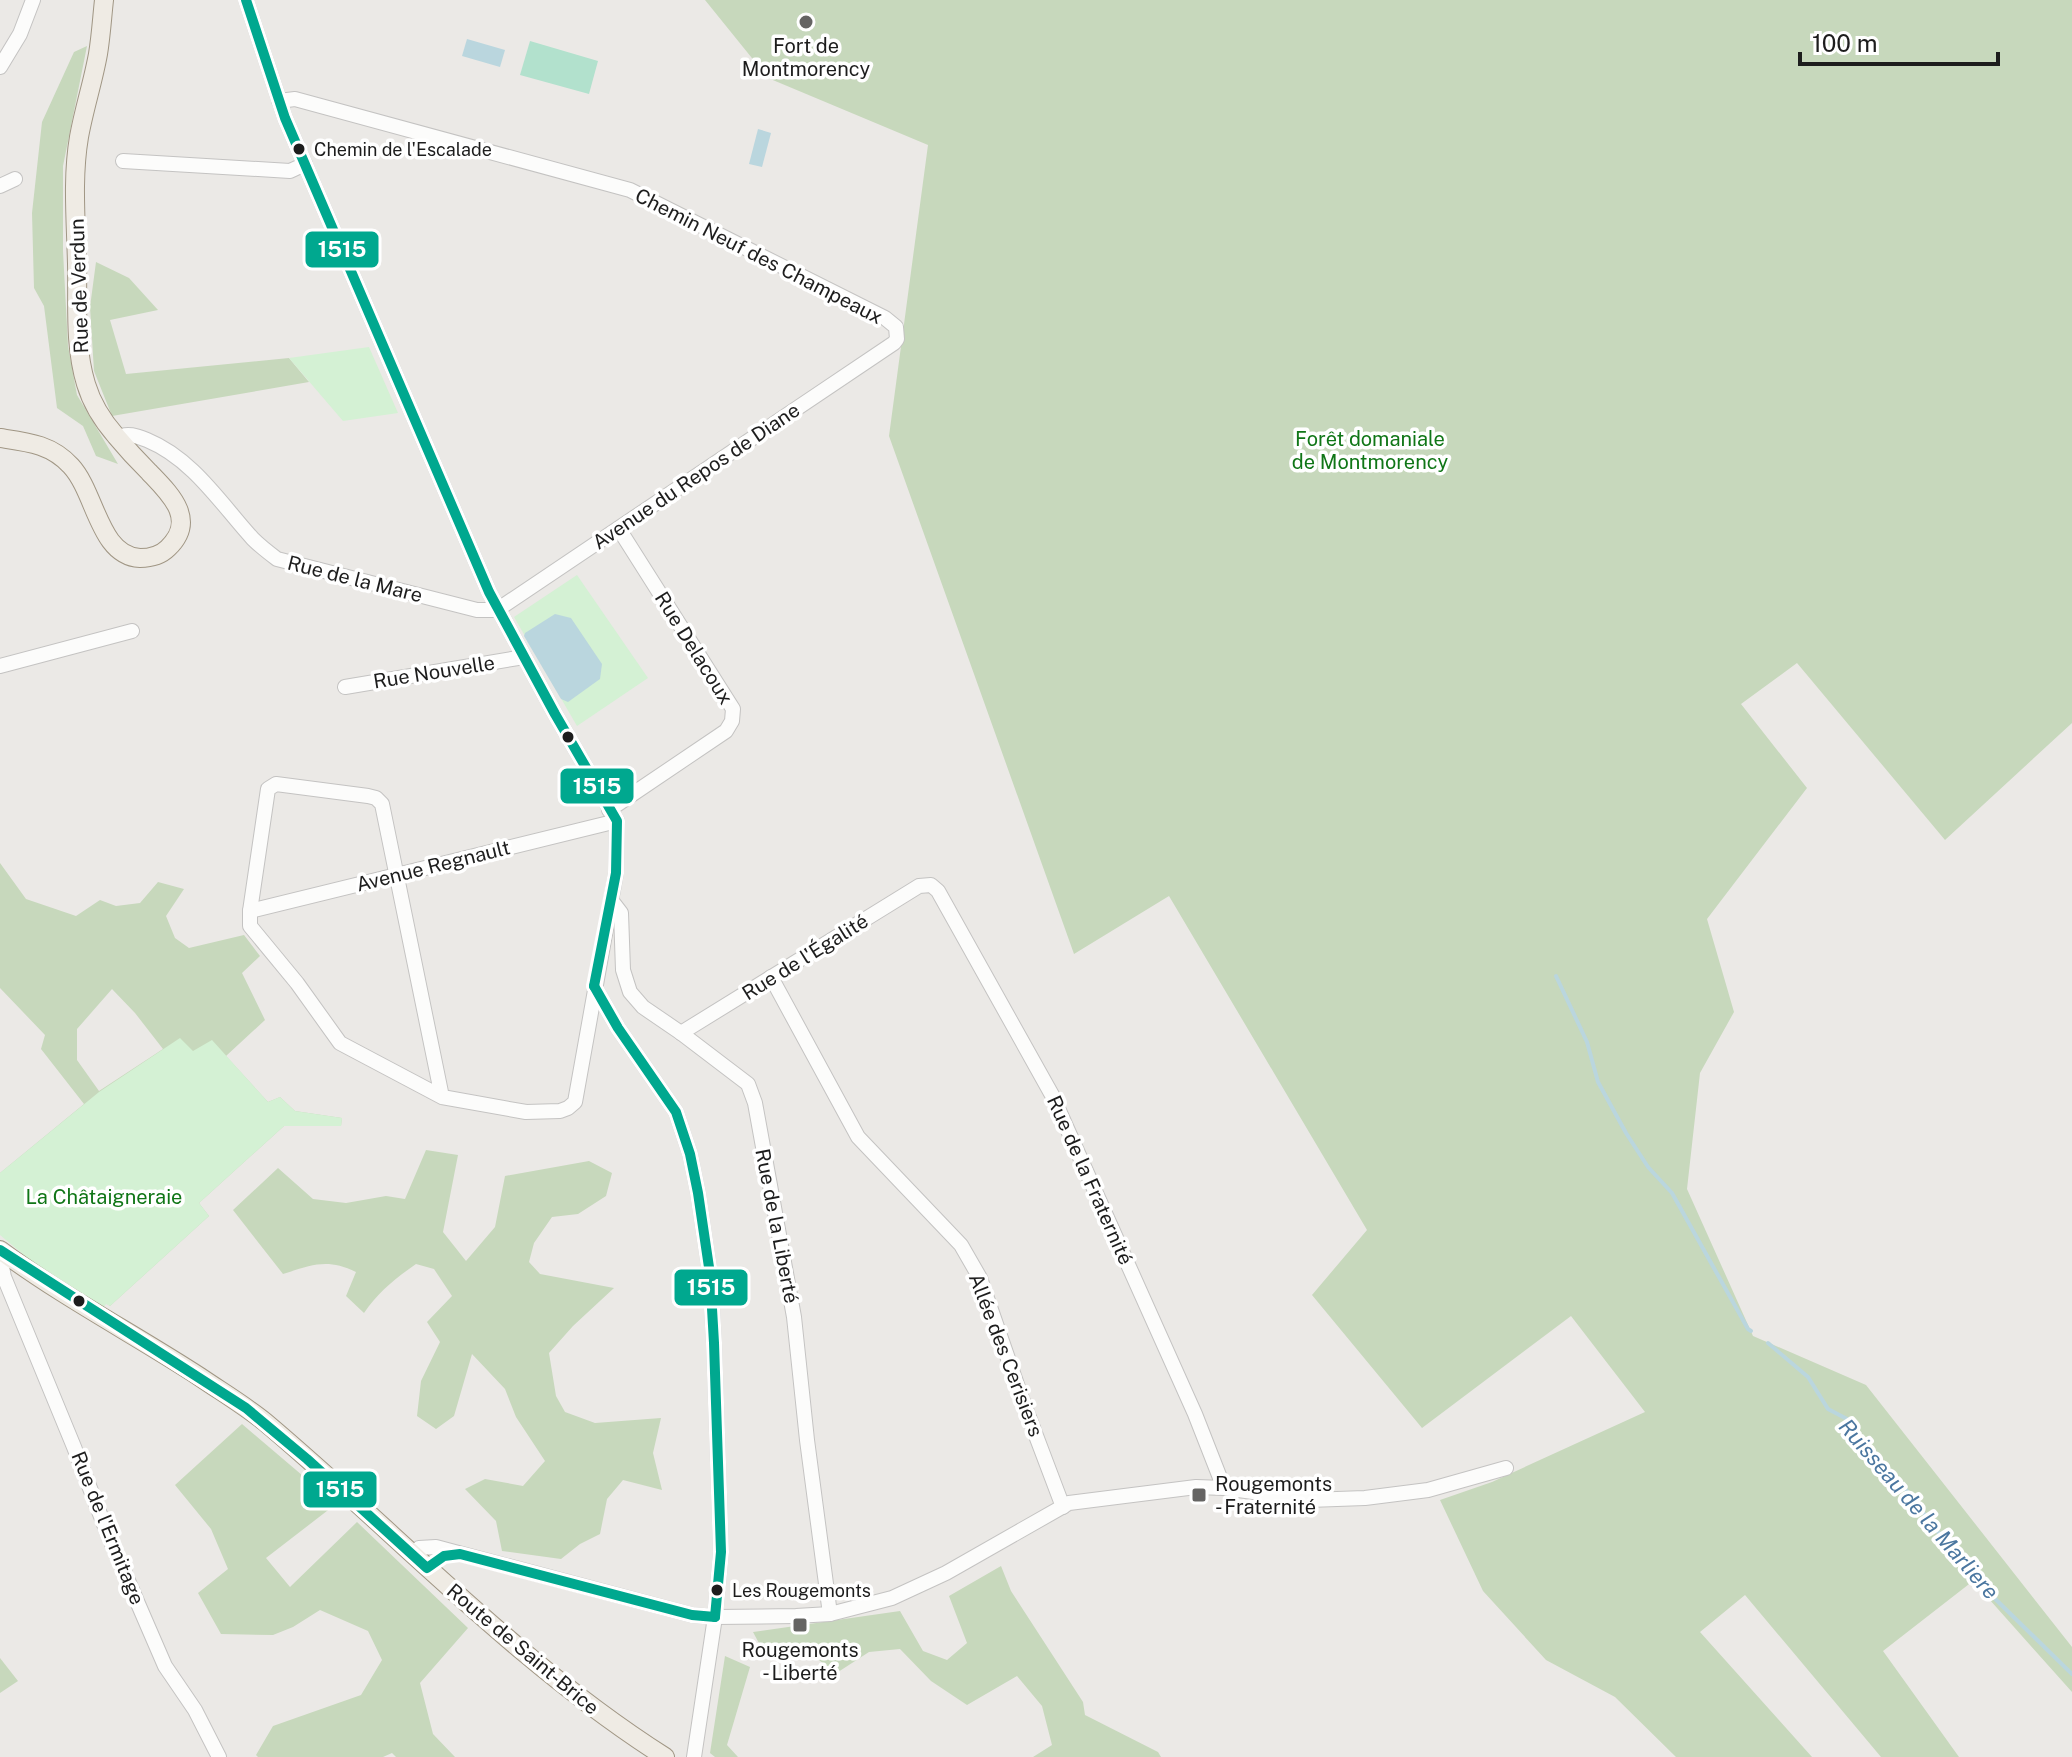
<svg xmlns="http://www.w3.org/2000/svg" width="2072" height="1757" viewBox="0 0 2072 1757" font-family="'Public Sans',sans-serif">
	<rect width="100%" height="100%" fill="#ebe9e6"/>
	<g fill="#c7d8bc" fill-rule="evenodd">
		<polygon points="705,0 2072,0 2072,723 1945,840 1797,663 1741,704 1807,788 1707,919 1734,1012 1700,1073 1687,1189 1753,1336 1866,1385 2072,1647 2072,1692 1973,1581 1883,1651 1959,1757 1881,1757 1745,1595 1700,1632 1812,1757 1676,1757 1615,1697 1546,1660 1483,1591 1440,1500 1492,1482 1645,1412 1571,1316 1422,1428 1312,1295 1367,1230 1169,896 1074,954 889,436 928,145 768,78"/>
		<polygon points="87,46 63,166 63,251 68,346 77,395 118,464 96,456 83,426 57,408 44,306 34,288 32,213 42,122 74,52"/>
		<polygon points="96,262 129,278 158,310 110,320 126,374 289,358 309,382 112,416 94,371 90,307"/>
		<path d="M0 863 26 899 76 916 100 900 116 906 140 903 158 882 184 889 166 916 175 938 189 948 244 935 260 956 242 973 265 1020 226 1056 268 1102 280 1097 295 1111 342 1118 341 1126H284L199 1203 209 1216 110 1306 0 1230V1173L84 1104 41 1049 45 1035 0 988ZM112 989 135 1013 163 1049 99 1091 77 1060V1029Z"/>
		<path d="M426 1150 458 1155 443 1232 466 1261 495 1227 505 1176 589 1161 612 1173 606 1196 578 1214 552 1217 534 1243 529 1262 540 1274 614 1288 573 1326 549 1353 556 1396 565 1412 595 1423 661 1418 653 1453 662 1490 623 1480 607 1499 600 1534 580 1544 561 1559 502 1551 496 1521 465 1489 485 1479 523 1486 545 1461 516 1417 505 1389 472 1354 454 1416 436 1429 417 1416 421 1381 440 1342 427 1322 452 1296 434 1269 416 1264C396 1278 378 1292 364 1313L346 1296 356 1272C327 1258 312 1265 283 1274L233 1210 278 1168 313 1199 346 1203 386 1196 405 1199Z"/>
		<polygon points="242,1424 336,1504 266,1558 290,1587 357,1522 468,1628 420,1683 433,1734 455,1757 396,1757 392,1753 383,1757 258,1757 256,1755 273,1726 361,1695 382,1660 368,1631 320,1610 293,1627 273,1635 221,1634 198,1593 228,1569 211,1529 175,1485"/>
		<polygon points="1001,1566 1011,1591 1083,1702 1085,1715 1158,1752 1161,1757 1033,1757 1052,1745 1042,1706 1017,1676 967,1705 931,1681 900,1649 869,1652 835,1674 802,1645 761,1647 753,1632 900,1611 923,1651 947,1660 967,1643 949,1596"/>
		<polygon points="725,1656 750,1667 727,1745 738,1757 715,1757 710,1753"/>
		<polygon points="0,1658 18,1681 0,1693"/>
	</g>
	<g fill="#d4f1d4">
		<polygon points="369,347 398,413 343,421 289,358"/>
		<polygon points="577,575 648,678 577,726 514,617"/>
		<polygon points="180,1038 193,1051 212,1040 268,1102 280,1097 295,1111 342,1118 341,1126 284,1126 199,1203 209,1216 110,1306 106,1304 103,1309 31,1261 0,1235 0,1173 99,1092"/>
	</g>
	<polygon fill="#b2e1cd" points="530,41 598,61 589,94 520,75"/>
	<g fill="#bad6de">
		<polygon points="467,39 505,50 500,67 462,56"/>
		<polygon points="758,129 771,133 762,167 749,164"/>
		<polygon points="555,614 571,618 602,664 600,679 568,702 561,699 524,636 525,633"/>
	</g>
	<g fill="none" stroke-linecap="round" stroke-linejoin="round">
		<g stroke="#bad6de" stroke-width="4">
			<polyline points="1556,976 1587,1042 1598,1082 1626,1133 1648,1167 1672,1193 1748,1329 1751,1331"/>
			<polyline points="1768,1343 1808,1377 1828,1409 1847,1419 1852,1433 1903,1486 1934,1527 1983,1587 2072,1674"/>
		</g>
		<g stroke="#c4c3c2" stroke-width="16">
			<g id="minor">
				<polyline points="246,0 285,118 489,592 555,714 617,821 616,873 575,1102 568,1108 560,1111 526,1112 442,1097 340,1043 297,983 250,926 250,911 268,789 276,784 368,796 376,798 382,804 442,1097"/>
				<polyline points="0,67 20,34 33,0"/>
				<polyline points="123,161 290,171 305,164"/>
				<polyline points="0,186 15,179"/>
				<path d="M117 438C127 432 137 436 147 440 193 459 221 504 253 539 260 546 269 553 277 559L477 610H497L894 343 897 339 896 327 885 318 630 190 295 99 279 101"/>
				<polyline points="0,666 132,631"/>
				<polyline points="345,687 524,657"/>
				<polyline points="609,810 726,731 732,721 733,709 619,529"/>
				<polyline points="611,900 621,913 623,970 630,992 643,1007 681,1033 748,1084 755,1103 794,1317 807,1440 830,1614"/>
				<polyline points="250,911 617,821"/>
				<polyline points="771,977 858,1137 961,1245 980,1278 1021,1396 1063,1507"/>
				<polyline points="594,986 618,1028 676,1112 690,1154 698,1193 710,1274 714,1343 721,1552 715,1617 694,1757"/>
				<polyline points="681,1033 919,886 931,885 938,891 1052,1095 1195,1414 1224,1488"/>
				<polyline points="9,1256 2,1267 4,1277 74,1447 107,1532 165,1666 195,1710 219,1757"/>
				<polyline points="412,1555 419,1548 436,1547 692,1615 715,1617 796,1616 830,1614 892,1598 946,1573 1069,1503 1196,1487 1224,1488 1309,1500 1365,1498 1428,1490 1506,1468"/>
			</g>
		</g>
		<g stroke="#a09684" stroke-width="20">
			<g id="major">
				<path d="M0 438C27 442 51 444 71 466 96 493 99 556 140 558 150 558 161 555 168 548 198 519 169 493 149 472 137 460 126 448 116 436 102 420 92 404 86 384 74 345 78 303 77 264 76 222 72 178 79 137 84 109 93 82 98 54 101 36 102 18 104 0"/>
				<path d="M0 1250C63 1297 134 1334 200 1377 222 1392 244 1405 265 1422 398 1534 517 1663 665 1757"/>
			</g>
		</g>
		<use href="#minor" stroke="#fcfcfb" stroke-width="14"/>
		<use href="#major" stroke="#efebe4" stroke-width="18"/>
		<g stroke="#fff" stroke-width="16">
			<g id="bus-1">
				<polyline points="246,0 285,118 489,592 555,714 617,821 616,873 594,986"/>
				<polyline points="594,986 618,1028 676,1112 690,1154 698,1193 710,1274 714,1343 721,1552 715,1617"/>
				<polyline points="0,1250 246,1408 307,1459 427,1568 444,1556 460,1554 692,1615 715,1617"/>
			</g>
		</g>
		<use href="#bus-1" stroke="#00a88f" stroke-width="10"/>
	</g>
	<g fill="#656463" stroke="#fff" stroke-width="3">
		<circle cx="806" cy="22" r="8"/>
		<rect x="1191" y="1487" width="16" height="16" rx="4"/>
		<rect x="792" y="1617" width="16" height="16" rx="4"/>
	</g>
	<g fill="#1d1d1d" stroke="#fff" stroke-width="3">
		<circle cx="299" cy="149" r="7"/>
		<circle cx="568" cy="737" r="7"/>
		<circle cx="79" cy="1301" r="7"/>
		<circle cx="717" cy="1590" r="7"/>
	</g>
	<g text-anchor="middle" dominant-baseline="central" stroke-width="7" stroke-linejoin="round" paint-order="stroke">
		<g font-size="18" fill="#1d1d1d" stroke="#fff" text-anchor="start">
			<text x="314" y="149">Chemin de l'Escalade</text>
			<text x="732" y="1590">Les Rougemonts</text>
		</g>
		<g font-size="20" fill="#1d1d1d" stroke="#fff">
			<text x="806" y="46">Fort de<tspan x="806" dy="23">Montmorency</tspan></text>
			<text x="1215" y="1484" text-anchor="start">Rougemonts<tspan x="1215" dy="23">- Fraternité</tspan></text>
			<text x="800" y="1650">Rougemonts<tspan x="800" dy="23">- Liberté</tspan></text>
		</g>
		<g font-size="20" fill="#1d1d1d" stroke="#fff">
			<text transform="translate(759 256) rotate(27)">Chemin Neuf des Champeaux</text>
			<text transform="translate(79 286) rotate(-92)">Rue de Verdun</text>
			<text transform="translate(696 476) rotate(-34)">Avenue du Repos de Diane</text>
			<text transform="translate(355 579) rotate(14)">Rue de la Mare</text>
			<text transform="translate(694 648) rotate(58)">Rue Delacoux</text>
			<text transform="translate(434 672) rotate(-9)">Rue Nouvelle</text>
			<text transform="translate(433 866) rotate(-14)">Avenue Regnault</text>
			<text transform="translate(805 957) rotate(-32)">Rue de l'Égalité</text>
			<text transform="translate(1090 1180) rotate(66)">Rue de la Fraternité</text>
			<text transform="translate(777 1226) rotate(79)">Rue de la Liberté</text>
			<text transform="translate(1006 1355) rotate(69)">Allée des Cerisiers</text>
			<text transform="translate(108 1528) rotate(68)">Rue de l'Ermitage</text>
			<text transform="translate(523 1649) rotate(40)">Route de Saint-Brice</text>
		</g>
		<g font-size="20" fill="#107617" stroke="#fff">
			<text x="1370" y="439">Forêt domaniale<tspan x="1370" dy="23">de Montmorency</tspan></text>
			<text x="104" y="1197">La Châtaigneraie</text>
		</g>
		<g font-size="22" font-style="italic" fill="#4b77a0" stroke="#fff">
			<text transform="translate(1919 1509) rotate(49)">Ruisseau de la Marliere</text>
		</g>
	</g>
	<g stroke="#fff" stroke-width="3">
		<rect x="304" y="230" width="76" height="39" rx="8" fill="#00a88f"/>
		<rect x="559" y="767" width="76" height="38" rx="8" fill="#00a88f"/>
		<rect x="673" y="1268" width="76" height="39" rx="8" fill="#00a88f"/>
		<rect x="302" y="1470" width="76" height="39" rx="8" fill="#00a88f"/>
	</g>
	<g font-size="22" text-anchor="middle" font-weight="bold" fill="#fff">
		<text x="342" y="257">1515</text>
		<text x="597" y="794">1515</text>
		<text x="711" y="1295">1515</text>
		<text x="340" y="1497">1515</text>
	</g>
	<path d="M1800 52v12h198v-12" fill="none" stroke="#1d1d1d" stroke-width="4"/>
	<text x="1812" y="52" font-size="24" fill="#1d1d1d" stroke="#ffffff" stroke-width="6" paint-order="stroke">100 m</text>
</svg>
